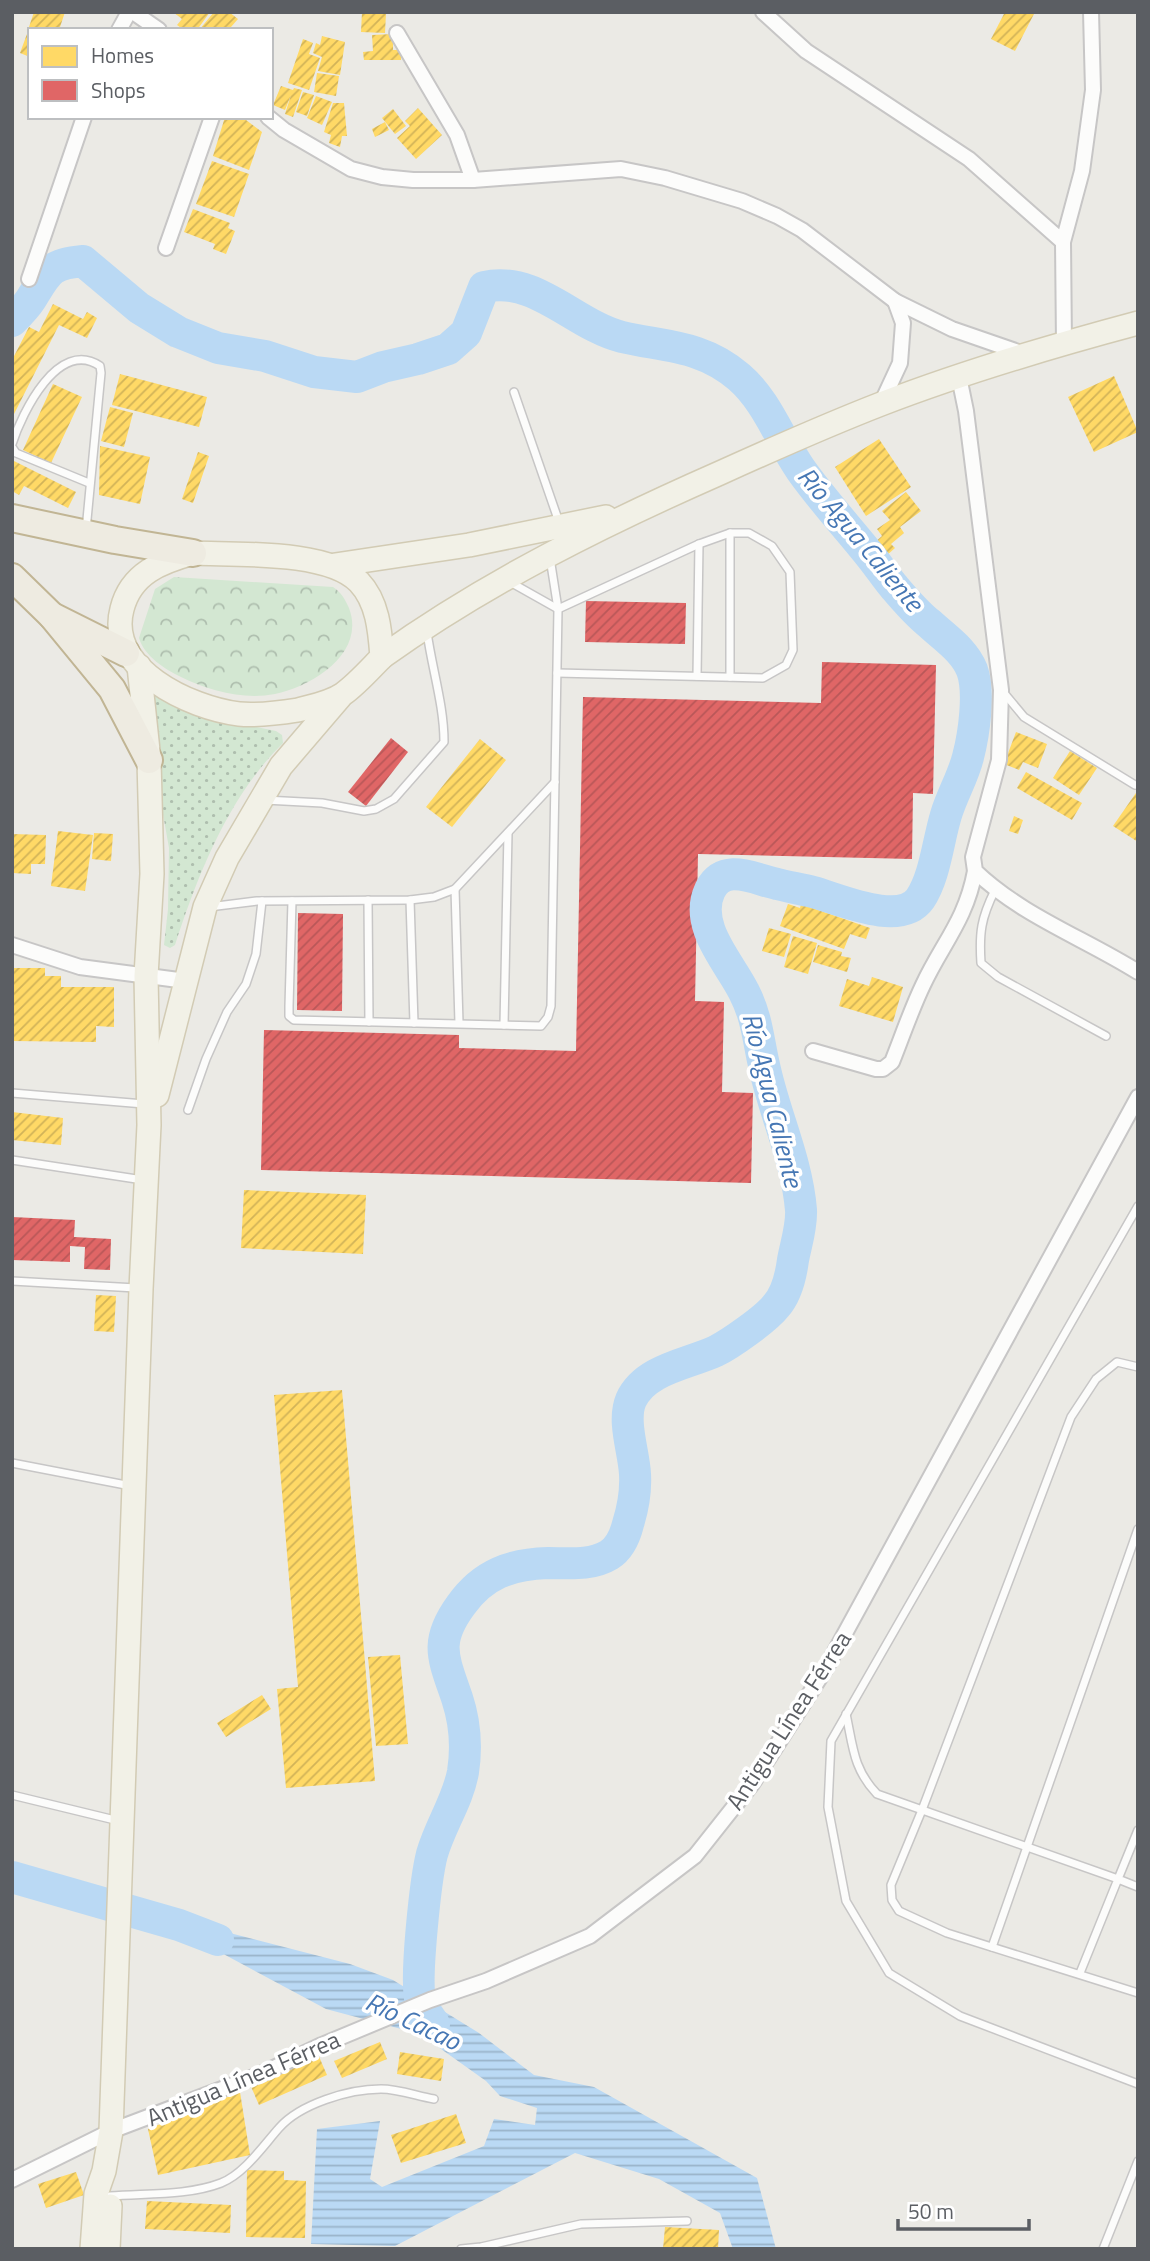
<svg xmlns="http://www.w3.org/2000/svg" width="1150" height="2261" viewBox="0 0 1150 2261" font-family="'Titillium Web',sans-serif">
	<defs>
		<pattern id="grass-dots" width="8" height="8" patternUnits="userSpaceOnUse" patternTransform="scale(1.75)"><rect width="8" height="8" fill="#d3e7d2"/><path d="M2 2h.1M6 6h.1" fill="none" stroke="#aebeae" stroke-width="1.8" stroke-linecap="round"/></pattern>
		<pattern id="forest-crowns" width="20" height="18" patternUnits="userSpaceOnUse" patternTransform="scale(1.75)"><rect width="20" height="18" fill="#d3e7d2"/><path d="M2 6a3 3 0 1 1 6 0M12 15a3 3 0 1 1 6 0" fill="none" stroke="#aebeae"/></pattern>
		<pattern id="water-rules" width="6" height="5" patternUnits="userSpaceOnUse" patternTransform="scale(1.75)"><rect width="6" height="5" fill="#bad9f4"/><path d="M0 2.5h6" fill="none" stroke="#9ab3c9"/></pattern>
		<pattern id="homes-hatch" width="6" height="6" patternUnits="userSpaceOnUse" patternTransform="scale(1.75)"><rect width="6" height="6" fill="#ffd966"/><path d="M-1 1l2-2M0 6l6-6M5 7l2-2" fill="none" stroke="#d1b358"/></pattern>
		<pattern id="shops-hatch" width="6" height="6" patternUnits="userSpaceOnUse" patternTransform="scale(1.75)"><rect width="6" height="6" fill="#e06666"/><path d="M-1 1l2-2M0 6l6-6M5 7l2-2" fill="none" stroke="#b95758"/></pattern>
	</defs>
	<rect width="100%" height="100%" fill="#ebeae5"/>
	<path fill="url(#grass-dots)" d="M139 679 174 705 190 713 276 731 282 735 283 743C229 796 198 874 175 945L170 948 164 945 168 909 169 848Z"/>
	<path fill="url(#forest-crowns)" d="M174 577 333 587C341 592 345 599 349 608 366 653 313 686 275 694 244 700 209 691 181 677 166 670 144 656 139 638L155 589Z"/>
	<polygon fill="url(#water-rules)" points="179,1925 222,1931 350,1964 393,1980 479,2033 534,2075 594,2087 757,2178 776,2249 733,2249 720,2213 659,2179 575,2153 395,2246 311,2244 317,2129 380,2121 370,2179 382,2187 484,2146 494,2119 535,2125 537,2108 500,2096 486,2081 420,2034 326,2009 216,1950"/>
	<g fill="url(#homes-hatch)">
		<polygon points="34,12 65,12 59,30 28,30"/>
		<polygon points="173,12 210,12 197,30 184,30 177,25 182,19"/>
		<polygon points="214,12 229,12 238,19 231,27 234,30 199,30"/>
		<polygon points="362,12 386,13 385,33 361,32"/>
		<polygon points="1005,12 1035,12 1015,51 991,39"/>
		<polygon points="27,34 30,35 30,57 20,53"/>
		<polygon points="393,34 393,50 401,50 401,60 364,60 363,52 373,51 372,35"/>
		<polygon points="322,36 345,42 340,75 318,71 322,57 313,53 316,43 320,45"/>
		<polygon points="303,39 313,43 309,54 320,58 309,90 288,83"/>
		<polygon points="317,73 339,76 336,96 314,92"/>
		<polygon points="281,86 293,90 294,88 302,90 293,117 285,114 291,95 285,110 273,105"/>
		<polygon points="303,92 314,95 307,116 296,112"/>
		<polygon points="316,96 332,102 322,125 307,118"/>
		<polygon points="333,103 344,103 347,136 342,136 340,147 329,143 331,135 324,132"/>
		<polygon points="418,108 442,135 416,159 397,138 410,126 405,121"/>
		<polygon points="393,109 406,126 395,134 382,118"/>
		<polygon points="225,117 242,117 262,132 249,170 213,156"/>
		<polygon points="385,122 389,130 375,137 372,129"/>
		<polygon points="212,161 249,174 234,217 196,204"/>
		<polygon points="193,209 230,223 228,228 235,231 226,254 213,249 215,244 184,232"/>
		<polygon points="53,304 83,319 87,312 97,318 87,338 59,325 12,418 12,360 29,327 39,332"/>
		<polygon points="120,374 207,397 199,427 112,405"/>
		<polygon points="1114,376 1138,432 1094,452 1068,397"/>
		<polygon points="53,384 82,397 51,463 23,450"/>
		<polygon points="110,407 133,413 124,447 101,441"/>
		<polygon points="879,439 911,487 866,516 835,467"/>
		<polygon points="100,446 150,457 140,504 99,495"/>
		<polygon points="198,452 209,456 193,503 182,499"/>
		<polygon points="12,460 76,492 68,508 24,486 19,495 12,491"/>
		<polygon points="906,492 921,511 900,527 904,533 891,544 895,548 885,557 874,543 882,536 877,529 890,520 882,511"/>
		<polygon points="1016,732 1047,744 1038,768 1023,762 1019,770 1004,764"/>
		<polygon points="480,739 506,760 452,827 426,807"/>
		<polygon points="1070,751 1097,768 1079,795 1053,778"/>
		<polygon points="1026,772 1082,803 1072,820 1017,788"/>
		<polygon points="1138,790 1138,842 1113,826"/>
		<polygon points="1014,816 1023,820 1018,834 1009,831"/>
		<polygon points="58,831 93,835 85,891 51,886"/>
		<polygon points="94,833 113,834 111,861 92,859"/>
		<polygon points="12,834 46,835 45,864 31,864 31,874 12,873"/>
		<polygon points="788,904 800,908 801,904 870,928 866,939 850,934 844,949 780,926"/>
		<polygon points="769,928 791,934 784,957 762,951"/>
		<polygon points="793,936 817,943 808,974 784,967"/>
		<polygon points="818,945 842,952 841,956 851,958 847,972 813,962"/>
		<polygon points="12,968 45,968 45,976 61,976 61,987 114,987 114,1027 96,1026 96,1042 12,1041"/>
		<polygon points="872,977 903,987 893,1022 839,1006 847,979 869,986"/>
		<polygon points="12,1112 63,1118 61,1145 12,1140"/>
		<polygon points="244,1190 366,1195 363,1254 241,1248"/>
		<polygon points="96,1295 116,1296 114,1332 94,1331"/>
		<polygon points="342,1390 375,1781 286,1788 277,1689 298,1687 274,1395"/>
		<polygon points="400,1655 408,1744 376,1746 368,1657"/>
		<polygon points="262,1695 271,1709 226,1737 217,1723"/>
		<polygon points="380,2042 387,2059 342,2078 334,2061"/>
		<polygon points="317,2052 327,2075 259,2105 249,2082"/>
		<polygon points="400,2052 444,2059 441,2081 397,2074"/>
		<polygon points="240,2092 250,2155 158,2175 148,2129"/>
		<polygon points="456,2114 466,2143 401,2163 391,2135"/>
		<polygon points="247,2170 284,2171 284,2180 306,2181 305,2238 246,2237"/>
		<polygon points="76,2172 84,2195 46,2208 38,2184"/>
		<polygon points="147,2201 231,2205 230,2233 145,2229"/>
		<polygon points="665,2227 719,2230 718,2249 663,2249"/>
	</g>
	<g fill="url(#shops-hatch)">
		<polygon points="586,601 686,603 685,644 585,642"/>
		<polygon points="822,662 936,665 933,794 913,793 912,859 698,854 695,1001 724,1002 722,1092 753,1093 751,1183 261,1170 264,1030 459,1035 459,1048 576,1051 583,697 821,703"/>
		<polygon points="391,738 408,752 366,806 348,792"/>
		<polygon points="298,913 343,914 342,1011 297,1010"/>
		<polygon points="12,1217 75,1220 74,1237 111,1239 110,1270 84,1269 85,1247 70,1246 70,1262 12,1260"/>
	</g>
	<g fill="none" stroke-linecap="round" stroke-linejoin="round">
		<g stroke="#bad9f4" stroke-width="32">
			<path d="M12 321C19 314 26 307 31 299 48 272 49 264 83 261L139 308 178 332 218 348 265 356 314 372 357 377 383 367 418 359 448 349 466 333 484 287C536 275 574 325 622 337 665 347 702 345 739 377 767 401 780 440 801 470 823 501 849 529 872 558 880 568 887 579 895 588 906 601 917 614 930 624 945 638 964 650 972 670 980 692 974 734 968 757 963 777 952 795 946 815 938 841 935 877 920 899 900 927 839 899 813 892 801 889 789 887 777 884 754 879 724 862 710 890 693 926 730 963 744 992 757 1017 758 1039 764 1065 774 1113 797 1160 801 1210 802 1226 796 1244 793 1260 791 1275 786 1295 776 1306 766 1319 730 1344 716 1351 688 1364 645 1369 631 1400 622 1421 634 1452 635 1474 636 1491 633 1508 628 1524 625 1536 620 1548 609 1555 591 1566 568 1563 548 1563 511 1564 483 1574 461 1605 434 1642 443 1657 457 1698 465 1722 467 1746 463 1772 458 1800 440 1826 432 1854 426 1877 414 1983 421 2003 423 2009 431 2019 434 2024"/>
			<polyline points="12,1877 179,1925 218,1940"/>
		</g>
		<g stroke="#c7c6c6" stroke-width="10">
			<g id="lane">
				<polyline points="514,392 559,522"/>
				<path d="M12 444C22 413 58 338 100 366L101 373 86 530"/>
				<polyline points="12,447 16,453 89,483"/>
				<polyline points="730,533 730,677"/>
				<polyline points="510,582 558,609"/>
				<polyline points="557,673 763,678 786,665 793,650 790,572 772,546 749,533 730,533 699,544 558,609"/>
				<polyline points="697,676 699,544"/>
				<polyline points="1004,693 1024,717 1135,785"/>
				<path d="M265 800 322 803 364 811 376 809 394 799 444 742C444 705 432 669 427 632"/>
				<polyline points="455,889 459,1023"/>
				<path d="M995 890C981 918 979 933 981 963L998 977 1106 1036"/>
				<polyline points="368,900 369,1022"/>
				<polyline points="410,900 414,1023"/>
				<polyline points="292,901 289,1006 289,1016 294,1020 541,1026 548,1017 551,1006 558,609 550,558"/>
				<polyline points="209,907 257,901 410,900 434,897 455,889 555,782"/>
				<polyline points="504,1025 508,833"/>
				<polyline points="12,1093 144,1104"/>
				<polyline points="188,1110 206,1059 227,1012 246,984 256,954 262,901"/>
				<polyline points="12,1160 143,1180"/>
				<polyline points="1138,1206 831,1741 828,1807 846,1901 889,1973 960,2016 1138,2084"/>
				<polyline points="12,1281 136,1288"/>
				<polyline points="1138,1367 1117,1362 1096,1379 1071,1417 922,1810 891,1885 892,1900 899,1911 947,1933 1138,1993"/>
				<polyline points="12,1463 131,1486"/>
				<path d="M846 1714C853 1746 853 1769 877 1794L1118 1879 1080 1973"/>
				<polyline points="12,1795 119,1821"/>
				<polyline points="1138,1830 1118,1879 1138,1887"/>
				<polyline points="992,1947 1138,1529"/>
				<path d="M110 2196C146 2193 187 2196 221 2183 244 2174 263 2146 279 2128 300 2104 349 2089 381 2089 398 2089 417 2096 434 2099"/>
				<polyline points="461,2249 481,2247 581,2224 687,2221"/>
				<polyline points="1103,2249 1138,2161"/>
			</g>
		</g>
		<g stroke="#c7c6c6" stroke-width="18">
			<g id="street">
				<polyline points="133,12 159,30"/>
				<polyline points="763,12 806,51 969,159 1063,242"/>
				<polyline points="119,30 129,12"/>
				<polyline points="397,33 457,135 473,180"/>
				<polyline points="268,117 284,130 351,169 382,177 413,180 473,180 621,169 665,178 742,201 777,216 802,230 895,301 952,329 1027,355"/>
				<polyline points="166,248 212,117"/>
				<polyline points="29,279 84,117"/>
				<polyline points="1064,344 1063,242 1082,171 1093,90 1091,12"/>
				<path d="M959 377 966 411 1001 690 999 760 973 857 975 871C1022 916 1084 938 1138 972"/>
				<polyline points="881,404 900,363 903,323 895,301"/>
				<polyline points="12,945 80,967 186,981"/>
				<path d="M813 1051 876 1069H883L892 1062C902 1037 911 1010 923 985 942 944 966 920 975 871"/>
				<polyline points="12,2180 111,2131 259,2075 322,2045 430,2000 486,1981 590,1936 695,1856 752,1784 826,1668 1138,1097"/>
			</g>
		</g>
		<g stroke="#d2cbb4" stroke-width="26">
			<g id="primary">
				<path d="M193 553C237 555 328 550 359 582 378 602 380 631 382 657 370 669 357 684 343 694 330 703 313 706 298 710 279 713 258 716 239 714 190 708 106 669 122 609 131 573 161 562 193 553Z"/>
				<polyline points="335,565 469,545 606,517"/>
				<path d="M382 657C487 582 602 525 720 473 773 449 827 425 881 404 964 372 1052 346 1138 323"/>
				<polyline points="157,1095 205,907 227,858 281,766 340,697"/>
				<polyline points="92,2249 96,2194 104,2171 111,2131 141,1289 149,1125 146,976 152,874 149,760 139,666"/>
				<polyline points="108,2249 110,2206"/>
			</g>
		</g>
		<g stroke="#c1b594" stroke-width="30">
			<g id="highway">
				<polyline points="12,518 115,540 193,553"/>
				<polyline points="12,577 52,616 126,653"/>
				<polyline points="52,616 112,689 149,760"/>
			</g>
		</g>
		<use href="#lane" stroke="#fcfcfb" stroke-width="7"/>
		<use href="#street" stroke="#fcfcfb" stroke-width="14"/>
		<use href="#primary" stroke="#f2f1e7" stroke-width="23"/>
		<use href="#highway" stroke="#eeebe1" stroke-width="26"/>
	</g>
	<g text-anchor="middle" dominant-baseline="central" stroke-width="7" stroke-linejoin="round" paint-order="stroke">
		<g font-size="24" fill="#5b5e63" stroke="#fff">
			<text transform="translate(788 1720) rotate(-57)">Antigua Línea Férrea</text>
			<text transform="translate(243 2078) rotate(-23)">Antigua Línea Férrea</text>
		</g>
		<g font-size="26" font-style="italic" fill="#4677b4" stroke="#fff">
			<text transform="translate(861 539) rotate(50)">Río Agua Caliente</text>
			<text transform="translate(773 1100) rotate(76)">Río Agua Caliente</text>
			<text transform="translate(413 2021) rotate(25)">Río Cacao</text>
		</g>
	</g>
	<rect width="1150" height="2261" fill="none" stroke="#5b5e63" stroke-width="28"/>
	<rect x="28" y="28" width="245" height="91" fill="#ffffff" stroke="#bdbfc1" stroke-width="2"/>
	<rect x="42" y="46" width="35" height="21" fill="#ffd966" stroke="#bdbfc1" stroke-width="2"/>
	<text x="91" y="63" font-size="21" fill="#5b5e63">Homes</text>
	<rect x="42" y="80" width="35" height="21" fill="#e06666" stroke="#bdbfc1" stroke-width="2"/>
	<text x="91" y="98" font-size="21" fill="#5b5e63">Shops</text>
	<path d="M898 2219v10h131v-10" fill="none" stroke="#5b5e63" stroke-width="3.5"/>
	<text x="908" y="2219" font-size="21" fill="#5b5e63" stroke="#ffffff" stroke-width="5" paint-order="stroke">50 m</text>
</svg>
